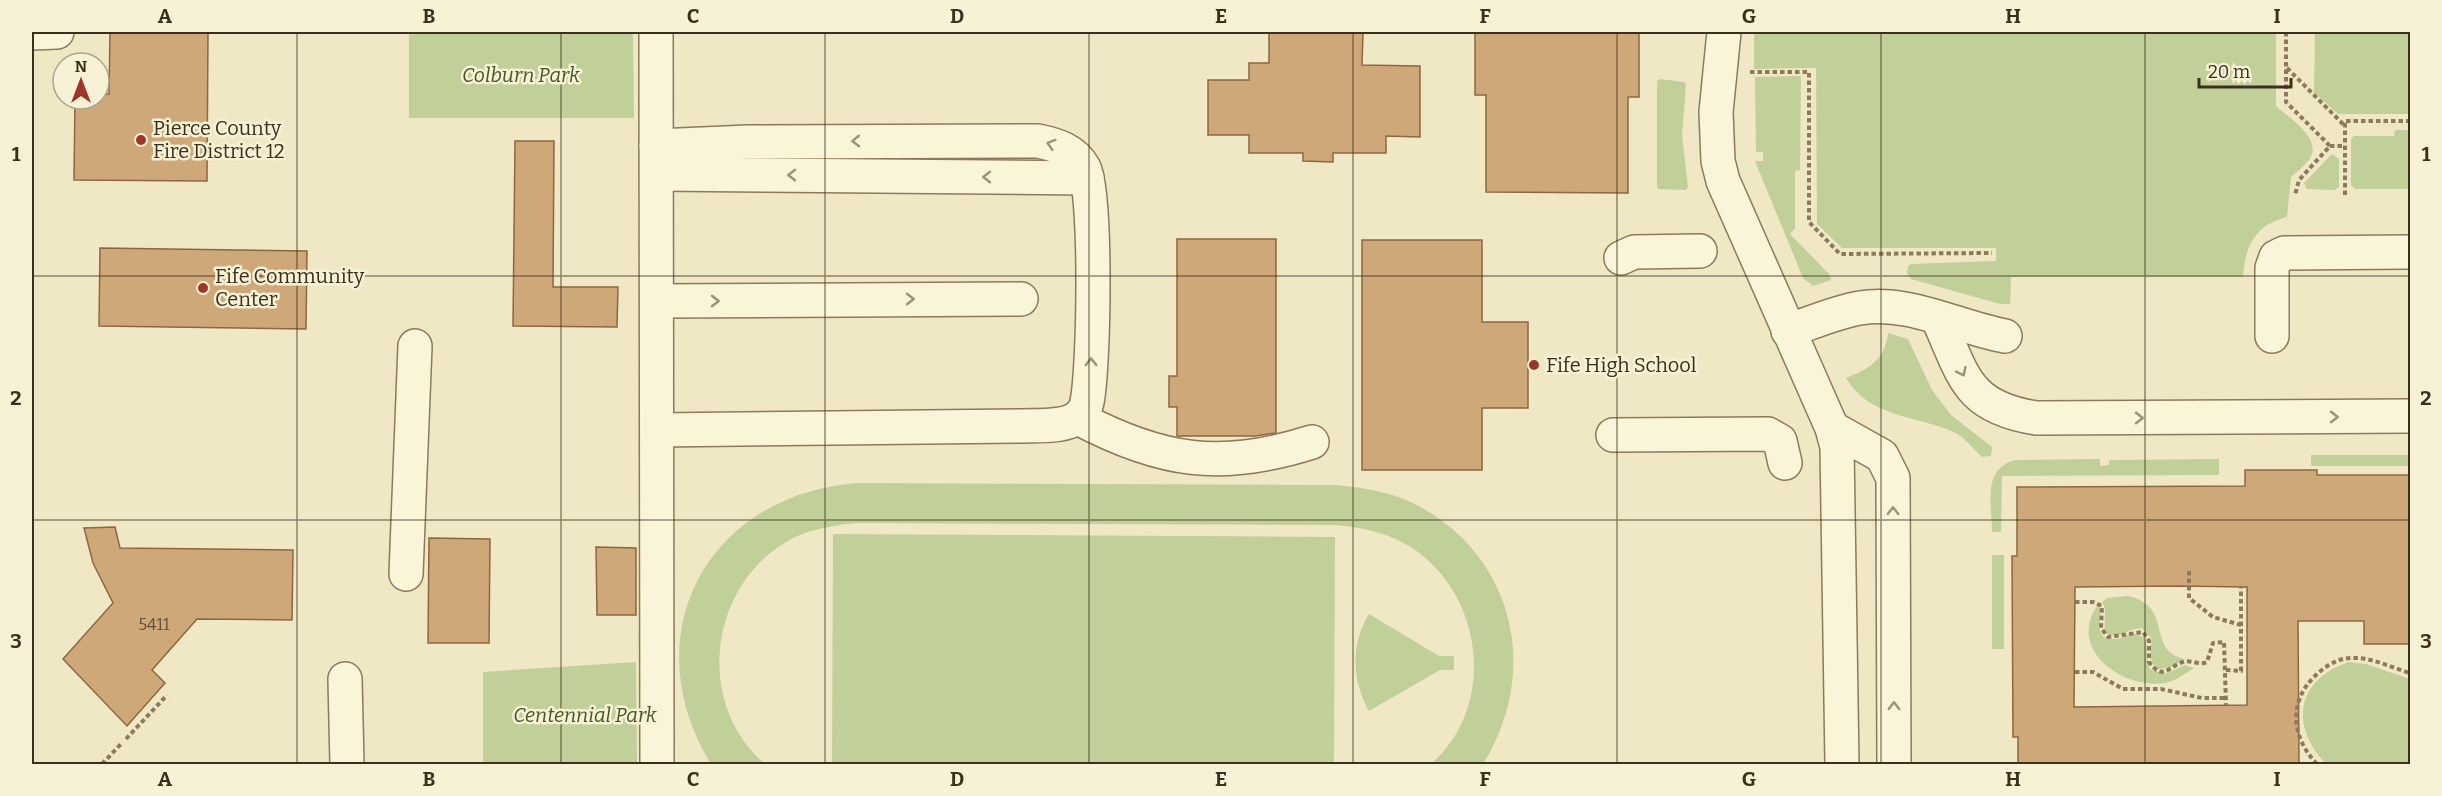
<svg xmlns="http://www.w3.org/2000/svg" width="2442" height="796" viewBox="0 0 2442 796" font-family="Bitter,serif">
	<rect width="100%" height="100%" fill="#f0e8c5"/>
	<g fill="#c1cf98">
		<polygon points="409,32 633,32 634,118 409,118"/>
		<path d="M1754 32H2276V106C2289 118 2324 139 2309 160 2304 166 2297 172 2291 177L2287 217C2255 225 2245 246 2243 277H2011L2010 304H2000L1911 279 1907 273 1908 266 1911 264 1996 261V248H1842L1817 224 1816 68 1754 69Z"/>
		<polygon points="2315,32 2410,32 2410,114 2338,114 2314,92"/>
		<polygon points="1801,76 1800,170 1795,171 1795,228 1790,234 1829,274 1831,280 1813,286 1803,278 1755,161 1763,161 1763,152 1756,152 1755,77"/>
		<polygon points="1660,79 1684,82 1686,85 1682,135 1688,187 1686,190 1658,189 1657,186 1657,81"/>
		<polygon points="2395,130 2410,130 2410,189 2355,189 2351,185 2351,139 2354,136 2394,136"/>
		<polygon points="2332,154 2339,159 2339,187 2335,190 2307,189 2304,183"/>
		<path d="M1888 333 1908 339 1932 390 1951 415 1992 447 1991 456 1982 457C1972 448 1966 438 1954 432 1915 415 1870 418 1846 378 1870 369 1885 359 1888 333Z"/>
		<rect x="2311" y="455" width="99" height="11"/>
		<path d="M2100 459V466L2109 465V460L2219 459V475L2002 476 2001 532H1992C1992 504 1982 469 2015 460Z"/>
		<path d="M858 483 1336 485C1365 488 1393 492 1419 506 1516 559 1540 673 1483 764H1431C1495 708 1485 602 1418 552 1393 534 1366 528 1336 525L857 523C836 525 815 528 795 537 710 579 692 702 765 764H711C632 635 707 494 858 483Z"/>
		<polygon points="833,534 1335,537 1334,764 832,764"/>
		<rect x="1992" y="555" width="12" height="94"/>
		<path d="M2128 596C2175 607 2145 649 2184 659L2172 667 2158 669C2147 660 2152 651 2151 638L2142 628C2129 628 2120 639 2107 634 2101 623 2109 612 2102 602L2107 598Z"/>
		<path d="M2098 605C2105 616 2093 628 2106 639H2118L2132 633 2144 637C2150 648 2144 658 2150 669L2165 674 2185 665 2194 668C2185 674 2175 681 2165 683 2123 690 2066 649 2098 605Z"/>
		<path d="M1369 614 1439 656H1454V670H1440L1369 711C1352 680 1350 645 1369 614Z"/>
		<polygon points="636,662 637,764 483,764 483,672"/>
		<path d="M2349 662 2366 664 2410 679V764H2326C2289 725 2296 680 2349 662Z"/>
	</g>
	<g fill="#cfa879" stroke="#8c673f" stroke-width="1.5" fill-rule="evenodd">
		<polygon points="110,32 208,32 207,181 74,180 75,99 99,99 99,94 109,94"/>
		<polygon points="1269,32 1363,32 1362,65 1420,66 1420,137 1386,136 1386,153 1333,153 1333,162 1303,161 1303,153 1249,153 1249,135 1208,135 1208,80 1249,80 1249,63 1269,63"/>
		<polygon points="1475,32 1639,32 1639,97 1628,97 1628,193 1486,192 1486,95 1475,95"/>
		<polygon points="515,141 554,141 553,287 618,287 617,327 513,326"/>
		<polygon points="1177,239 1276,239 1276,433 1255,436 1177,436 1177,407 1169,407 1169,376 1177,376"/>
		<polygon points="1362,240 1482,240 1482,322 1528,322 1528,408 1482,408 1482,470 1362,470"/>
		<polygon points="100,248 307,251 306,329 99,326"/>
		<path d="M2245 470H2317V475H2410V644H2364V621H2298L2299 765H2018V737H2013L2012 556H2017V487L2245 486ZM2178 586 2247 587V705L2074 707 2075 587Z"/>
		<polygon points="115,527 120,548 293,550 292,620 197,619 152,670 165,683 127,726 63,659 113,603 93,563 84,528"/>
		<polygon points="429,538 490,539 489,643 428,643"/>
		<polygon points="596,547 636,548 636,615 597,615"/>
	</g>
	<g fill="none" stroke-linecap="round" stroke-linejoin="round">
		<g stroke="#8c7a5a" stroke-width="36">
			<g id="minor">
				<polyline points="656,32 657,764"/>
				<polyline points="1724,32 1716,112 1718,161 1723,181 1832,428 1837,447 1842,764"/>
				<polyline points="32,33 57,32"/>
				<path d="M656 146 748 142 1038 141C1057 145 1074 150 1084 168 1097 195 1094 368 1087 402 1086 407 1083 414 1078 417 1065 428 1036 425 1020 426L657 430"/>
				<polyline points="657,174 1087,178"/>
				<polyline points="1621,258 1634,252 1700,251"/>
				<polyline points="657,301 1021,299"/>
				<path d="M1938 319C1964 376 1966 407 2036 418L2410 416"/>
				<path d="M1788 331C1811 323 1836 312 1860 308 1909 300 1957 327 2005 336"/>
				<polyline points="2272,336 2272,268 2276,257 2284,253 2410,252"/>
				<path d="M1078 418C1161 462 1221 471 1312 442"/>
				<polyline points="1832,428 1882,456 1893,478 1894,764"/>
				<polyline points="1613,435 1768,434 1780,441 1785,463"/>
				<polyline points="406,574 415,346"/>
				<polyline points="345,679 347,764"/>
			</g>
		</g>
		<g stroke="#8c7a5a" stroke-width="4" stroke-dasharray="4.5 3" stroke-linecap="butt">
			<polyline points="2286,32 2286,102 2330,146 2299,180 2295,195"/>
			<polyline points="2287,68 2345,126"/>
			<polyline points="1750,72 1809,72 1809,222 1840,254 1992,253"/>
			<polyline points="2330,146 2345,146"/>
			<polyline points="2345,195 2345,121 2410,121"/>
			<polyline points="2189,571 2189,598 2213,617 2241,625"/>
			<path d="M2075 602H2093L2102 606 2101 628 2108 637 2143 632 2149 641V662C2163 681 2168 667 2183 662 2191 659 2198 666 2207 662L2213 643 2224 642 2226 705"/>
			<polyline points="2226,670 2241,671 2241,587"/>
			<polyline points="2075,672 2093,672 2123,689 2161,689 2202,698 2226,698"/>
			<polyline points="126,739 167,695"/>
			<polyline points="102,764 121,744"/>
			<path d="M2317 764C2291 737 2288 701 2316 675 2323 668 2334 661 2343 659 2366 654 2389 667 2410 673"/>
		</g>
		<use href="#minor" stroke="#faf4d8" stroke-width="33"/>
	</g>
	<defs><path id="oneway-chevron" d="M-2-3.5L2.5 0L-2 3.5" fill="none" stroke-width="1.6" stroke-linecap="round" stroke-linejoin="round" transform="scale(1.5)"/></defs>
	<g stroke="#9a927b">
		<use href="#oneway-chevron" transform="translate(856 141) rotate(179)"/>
		<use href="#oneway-chevron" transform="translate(1051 144) rotate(-163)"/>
		<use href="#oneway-chevron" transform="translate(792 175) rotate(-180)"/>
		<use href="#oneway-chevron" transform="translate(987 177) rotate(-180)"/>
		<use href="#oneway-chevron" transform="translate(910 299)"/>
		<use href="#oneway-chevron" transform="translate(715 301)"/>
		<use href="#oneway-chevron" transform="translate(1091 362) rotate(-90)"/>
		<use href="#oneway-chevron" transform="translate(1962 372) rotate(65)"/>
		<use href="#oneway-chevron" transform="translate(2334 417)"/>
		<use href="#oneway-chevron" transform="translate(2139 418)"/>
		<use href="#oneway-chevron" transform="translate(1893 511) rotate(-90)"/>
		<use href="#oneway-chevron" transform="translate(1894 706) rotate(-90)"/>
	</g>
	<path fill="none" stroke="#3b301e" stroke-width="1.5" stroke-opacity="0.55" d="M297 32V764M561 32V764M825 32V764M1089 32V764M1353 32V764M1617 32V764M1881 32V764M2145 32V764M32 276H2410M32 520H2410"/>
	<g fill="#9d3528" stroke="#f7f1d5" stroke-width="2">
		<circle cx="141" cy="140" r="6"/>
		<circle cx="203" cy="288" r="6"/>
		<circle cx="1534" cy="365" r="6"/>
	</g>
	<g text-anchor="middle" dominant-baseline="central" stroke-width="5" stroke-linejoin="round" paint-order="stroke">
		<g font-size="16" fill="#604e35">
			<text x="154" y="624">5411</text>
		</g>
		<g font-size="20" font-style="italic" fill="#455824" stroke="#f7f1d5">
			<text x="521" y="75">Colburn Park</text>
			<text x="585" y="715">Centennial Park</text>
		</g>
		<g font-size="20" fill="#3b301e" stroke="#f7f1d5" text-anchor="start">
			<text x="153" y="128">Pierce County<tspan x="153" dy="23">Fire District 12</tspan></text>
			<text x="215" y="276">Fife Community<tspan x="215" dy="23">Center</tspan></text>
			<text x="1546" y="365">Fife High School</text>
		</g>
	</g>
	<rect width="2442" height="796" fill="none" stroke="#f7f1d5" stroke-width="66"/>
	<g transform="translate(81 81)"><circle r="28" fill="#f7f1d5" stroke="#aca48c" stroke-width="1.5"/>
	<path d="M0-4.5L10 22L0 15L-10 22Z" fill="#9d3528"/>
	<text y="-9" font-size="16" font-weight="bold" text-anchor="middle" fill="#3b301e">N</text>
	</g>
	<path d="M2199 78v9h92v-9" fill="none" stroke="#3b301e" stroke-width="3"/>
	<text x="2208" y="78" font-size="18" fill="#3b301e" stroke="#f7f1d5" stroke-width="4.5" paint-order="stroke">20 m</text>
	<rect x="33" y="33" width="2376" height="730" fill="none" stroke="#3b301e" stroke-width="2"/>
	<g font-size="20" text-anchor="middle" font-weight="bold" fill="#3b301e">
		<text x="165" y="23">A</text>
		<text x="429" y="23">B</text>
		<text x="693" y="23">C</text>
		<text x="957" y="23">D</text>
		<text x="1221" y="23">E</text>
		<text x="1485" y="23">F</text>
		<text x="1749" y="23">G</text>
		<text x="2013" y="23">H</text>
		<text x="2277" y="23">I</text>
		<text x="16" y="161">1</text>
		<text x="2426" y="161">1</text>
		<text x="16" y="405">2</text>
		<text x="2426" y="405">2</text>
		<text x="16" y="648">3</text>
		<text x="2426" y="648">3</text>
		<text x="165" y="786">A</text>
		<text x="429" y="786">B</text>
		<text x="693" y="786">C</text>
		<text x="957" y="786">D</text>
		<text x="1221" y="786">E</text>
		<text x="1485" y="786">F</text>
		<text x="1749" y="786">G</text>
		<text x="2013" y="786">H</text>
		<text x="2277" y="786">I</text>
	</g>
</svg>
